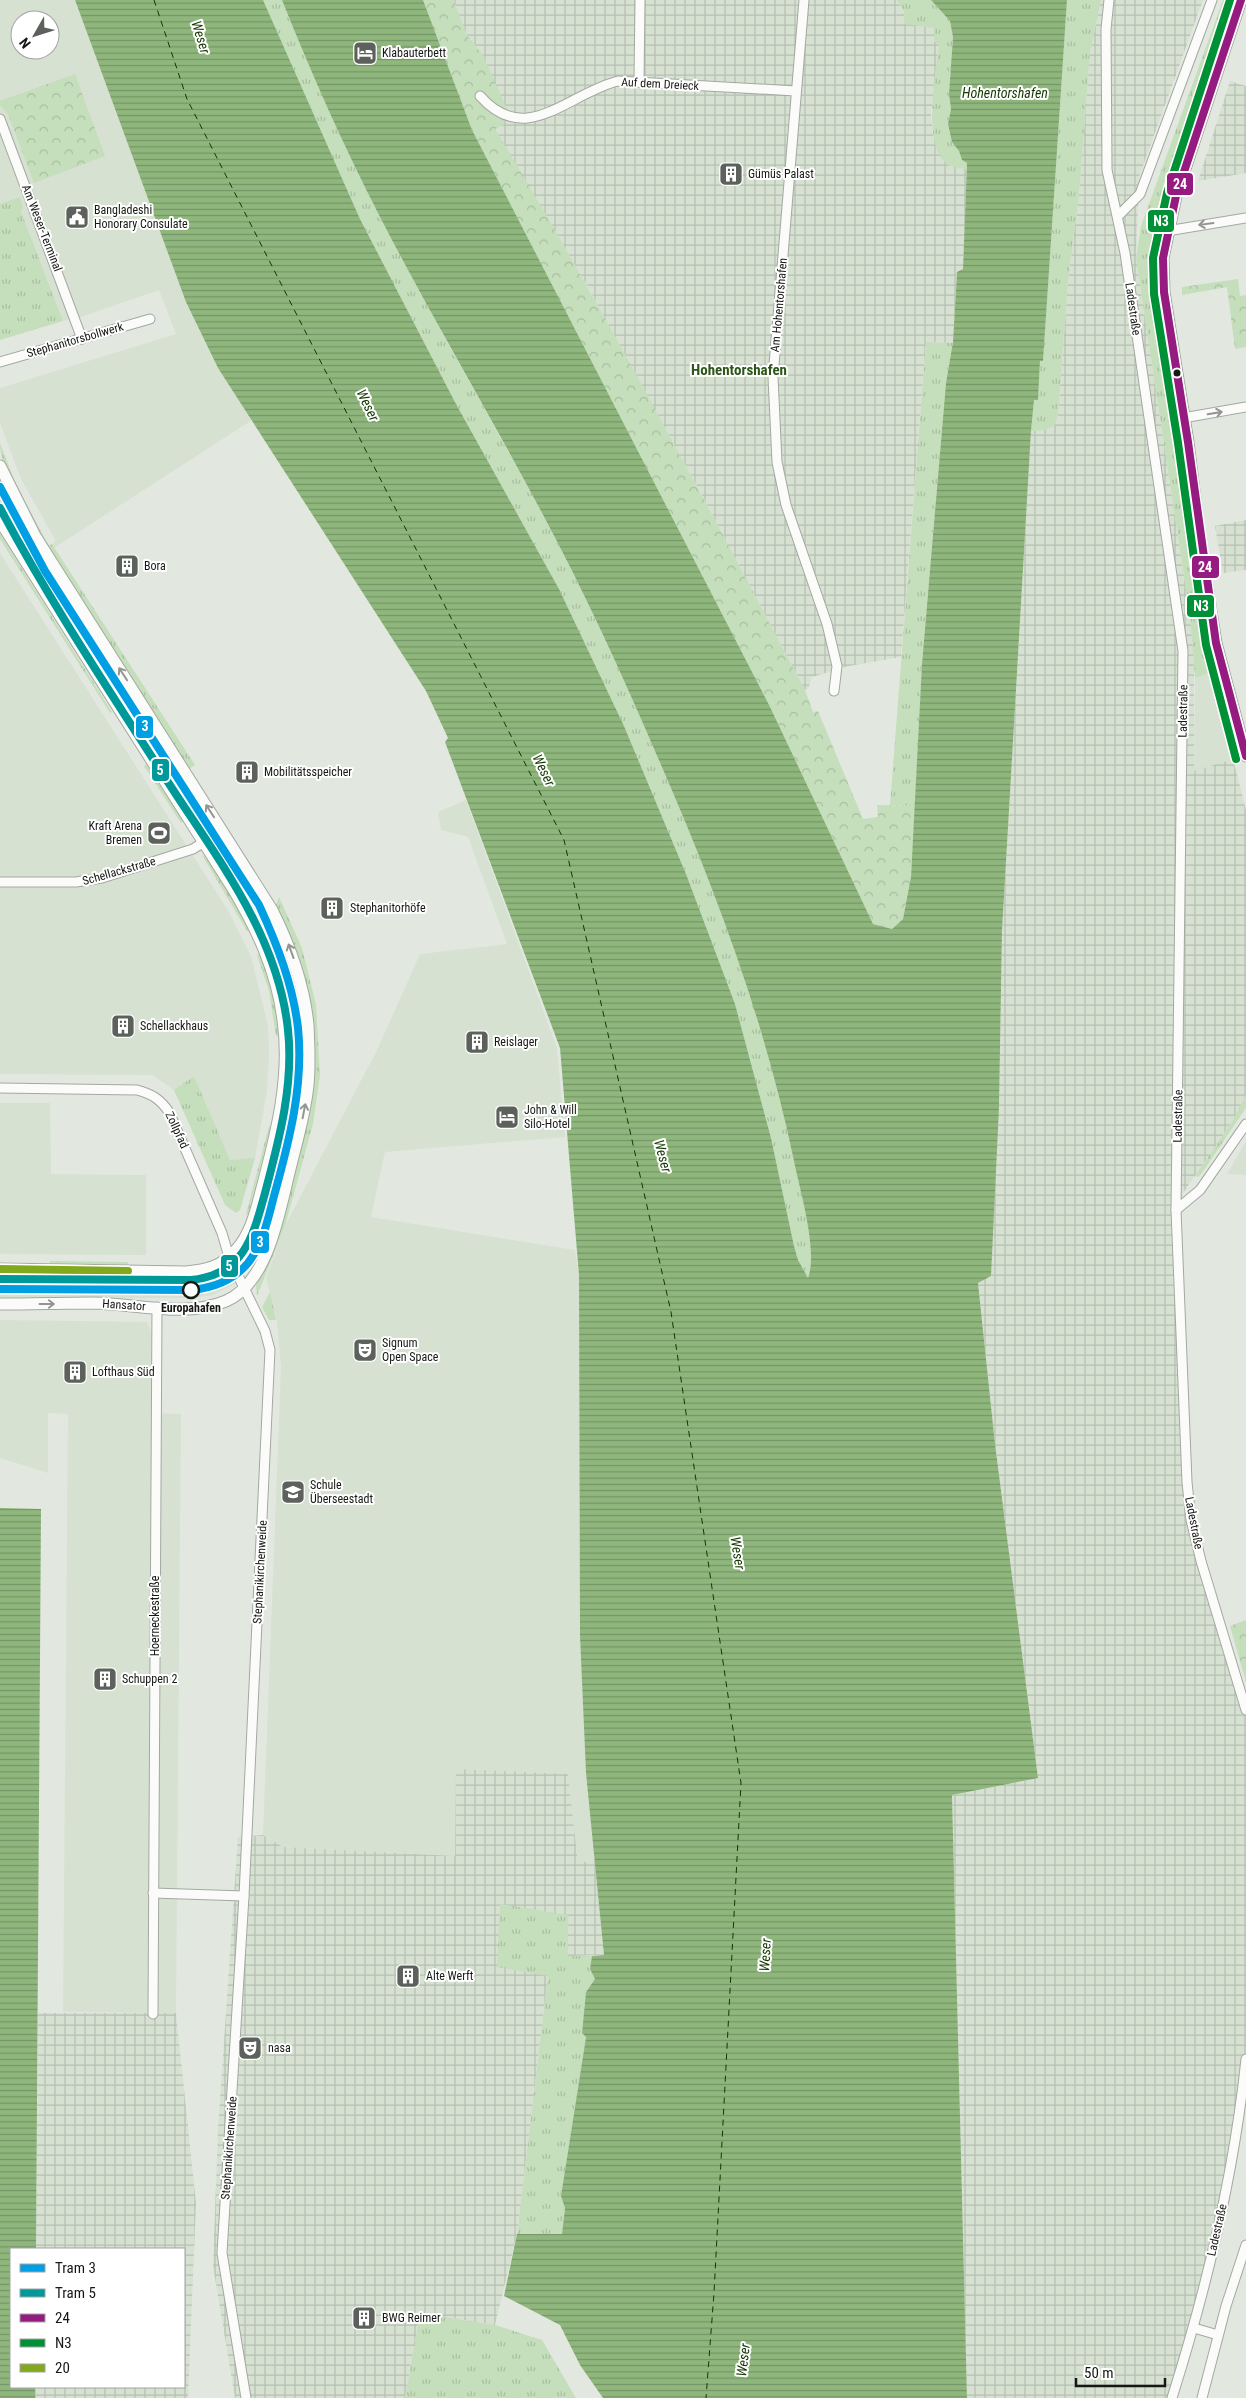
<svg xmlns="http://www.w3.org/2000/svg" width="1246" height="2398" viewBox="0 0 1246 2398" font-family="'Roboto Condensed',sans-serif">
	<defs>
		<pattern id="industrial-grid" width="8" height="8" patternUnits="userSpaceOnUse" patternTransform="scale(1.25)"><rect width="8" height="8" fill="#d6e1d2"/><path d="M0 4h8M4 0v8" fill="none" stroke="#b7c0b3"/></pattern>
		<pattern id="grass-tufts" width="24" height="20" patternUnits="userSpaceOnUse" patternTransform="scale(1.25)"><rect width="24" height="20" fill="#c5debb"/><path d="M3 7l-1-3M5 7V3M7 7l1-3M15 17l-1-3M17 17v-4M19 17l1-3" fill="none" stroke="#a8bea0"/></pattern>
		<pattern id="park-crowns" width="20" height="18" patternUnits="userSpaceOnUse" patternTransform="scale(1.25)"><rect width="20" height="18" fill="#c5debb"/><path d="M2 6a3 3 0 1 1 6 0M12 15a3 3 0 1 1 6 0" fill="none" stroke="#a8bea0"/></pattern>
		<pattern id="water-rules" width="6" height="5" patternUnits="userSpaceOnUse" patternTransform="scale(1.25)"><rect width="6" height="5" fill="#8fb77d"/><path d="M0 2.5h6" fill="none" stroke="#749465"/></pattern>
	</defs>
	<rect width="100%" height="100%" fill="#e2e8e0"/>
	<g fill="#d6e1d2" fill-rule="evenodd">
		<path d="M0 0H75L186 302 218 368 252 420 54 548 52 544 56 541 21 479 0 423V388L176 334 159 290 81 317 63 321 21 210 23 207 20 198 0 204ZM20 20H50V50H20Z"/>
		<polygon points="0,476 269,913 287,955 295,983 304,1047 301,1105 273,1218 262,1253 253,1267 234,1284 213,1295 192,1298 162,1298 0,1297 0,1275 189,1276 222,1272 230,1266 248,1246 254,1231 285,1112 290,1072 276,968 6,525 0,513"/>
		<polygon points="0,553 229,912 251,956 268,1026 269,1055 267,1091 255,1158 230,1160 194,1076 174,1090 152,1075 0,1074"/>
		<polygon points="1209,673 1233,759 1194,772 1195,678"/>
		<polygon points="466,800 557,1048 565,1137 385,1152 371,1217 575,1250 579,1275 580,1636 586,1773 595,1860 578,1863 568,1775 455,1856 283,1847 263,1835 281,1367 277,1322 266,1278 285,1226 377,1050 420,954 507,944 468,837 441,830 438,812"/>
		<polygon points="0,1103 50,1103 51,1174 146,1175 146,1255 0,1254"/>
		<polygon points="1246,1142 1246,1175 1227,1174 1245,1143"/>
		<polygon points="0,1320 147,1322 151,1333 152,1413 181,1414 176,2013 63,2012 68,1414 48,1413 48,1473 0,1458"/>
	</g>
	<g fill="url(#industrial-grid)">
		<polygon points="454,0 897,0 904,11 934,28 939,44 931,113 933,134 950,166 967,169 963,270 957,272 953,343 926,342 901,657 849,666 812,677 808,689 805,690 698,488 589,289 494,129 483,55 466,34"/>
		<polygon points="1101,0 1203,0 1139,177 1136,258 1190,616 1194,654 1194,771 1233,759 1246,810 1246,1095 1232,1122 1179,1199 1183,1384 1194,1519 1246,1700 1246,2063 1237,2162 1196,2331 1177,2398 967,2398 952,1795 1038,1778 995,1444 978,1283 999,1107 1002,931 1031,431 1046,430 1055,425 1058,414 1068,281 1079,195 1090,52"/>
		<polygon points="1230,81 1246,86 1246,173 1198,181"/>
		<polygon points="1246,520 1246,570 1223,573 1215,526"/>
		<polygon points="456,1769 568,1774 578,1863 595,1860 604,1955 568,1956 548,1976 517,2234 495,2325 420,2313 405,2398 235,2398 213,2266 218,2129 238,1837 263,1835 283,1847 455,1856"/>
		<polygon points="38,2013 176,2013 196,2203 188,2398 35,2398 35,2387 184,2387 184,2249 36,2249"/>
	</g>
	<g fill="url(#grass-tufts)">
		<path d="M263 0H282C311 73 344 147 380 217 431 316 488 413 541 511 584 592 622 674 658 758 714 886 765 1017 793 1154 799 1187 818 1247 808 1278L798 1260 794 1246 771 1138 735 1004 686 874 624 726 559 589 456 404 360 219Z"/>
		<path d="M897 0H931L950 21 953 37 949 94 951 109 948 124 952 142 959 151 962 160 967 163V169C962 168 956 168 951 166 920 153 936 70 939 44L934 42V28L904 24V11Z"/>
		<polygon points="1067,0 1101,0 1090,52 1079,195 1068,281 1058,414 1055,425 1046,430 1031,431 1034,400 1038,400 1040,361 1043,360"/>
		<polygon points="1223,0 1226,0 1155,215 1149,264 1149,281 1163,381 1199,617 1209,673 1195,678 1190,616 1136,258 1141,226"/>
		<polygon points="20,197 23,207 21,211 63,321 0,340 0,204"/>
		<polygon points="926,342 953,343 946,383 922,664 915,806 890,805"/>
		<path d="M0 443 15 482 49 546 52 544 195 765 189 769C135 684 77 601 29 513 18 493 0 467 0 443Z"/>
		<polygon points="0,534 112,712 110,713 0,539"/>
		<polygon points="146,764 183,821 181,823 144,766"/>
		<path d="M202 855C213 859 242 916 250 929L247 931Z"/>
		<polygon points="279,897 302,948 316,1005 320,1075 313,1124 285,1226 257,1296 256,1286 311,1098 295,949 276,905"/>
		<polygon points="261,953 275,1005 279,1036 276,1036 269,991 257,955"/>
		<polygon points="194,1076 230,1160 255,1158 240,1210 236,1213 225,1205 174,1090"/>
		<polygon points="1246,1095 1246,1108 1202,1173 1198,1177 1195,1176 1232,1122"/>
		<polygon points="269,1126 271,1127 248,1214 246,1214"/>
		<polygon points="50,1261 128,1262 128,1265 50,1265"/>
		<polygon points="270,1292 276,1320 269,1320 262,1307"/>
		<polygon points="500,1904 568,1915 568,1956 592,1956 590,1969 595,1979 586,1992 582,2033 586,2036 561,2196 565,2208 562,2235 517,2234 548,1976 497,1967"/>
		<polygon points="420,2313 495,2325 542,2340 576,2398 405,2398"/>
	</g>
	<g fill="url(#park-crowns)">
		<path d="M423 0H454L466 34 483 55 507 109 503 125 495 129C606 312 705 501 805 690L813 712 818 711 863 819 878 817 877 805 915 806 911 877 903 919 892 929 873 924 472 130Z"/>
		<polygon points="75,74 105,156 34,183 8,114 0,105 0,101"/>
		<polygon points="1238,279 1240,296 1246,295 1246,347 1235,349 1227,287 1182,295 1182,287"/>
		<polygon points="1246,1620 1246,1682 1230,1626"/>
	</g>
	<g fill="url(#water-rules)">
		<path d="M75 0H263L360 219 456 404 559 589 624 726 686 874 735 1004 771 1138 794 1246 798 1260 808 1278C818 1250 800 1191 794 1161 765 1021 715 888 658 758 622 674 584 591 541 511 489 413 431 316 380 217 344 147 311 73 282 0H423L472 130 769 705 873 924 892 929 903 919 911 877 922 664 946 383 953 342 957 272 963 269 967 163 962 160 959 151 952 142 948 124 951 109 949 94 953 37 950 21 931 0H1067L1043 361H1040L1038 400H1034L1031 431 1002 931 999 1107 991 1276 978 1283 995 1444 1038 1778 952 1795 967 2398H603L580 2365 560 2325 504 2296 517 2234H562L565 2208 561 2196 586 2037 582 2033 586 1992 595 1979 590 1969 592 1956 604 1955 586 1773 580 1636 579 1275 560 1048 445 742 448 738 426 691 218 368 186 302Z"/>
		<polygon points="0,1508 41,1509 36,2249 11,2249 11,2387 35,2387 35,2398 0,2398"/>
	</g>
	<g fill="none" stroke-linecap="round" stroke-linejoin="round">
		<polyline stroke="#143800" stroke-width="1" stroke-dasharray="6 5" stroke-linecap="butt" points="154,0 187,99 564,840 671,1312 741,1783 714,2293 706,2398"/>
		<g stroke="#a4a8a2" stroke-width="11">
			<g id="minor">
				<polyline points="804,0 773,377 777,462 786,505 827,624 837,666 834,691"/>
				<polyline points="1109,0 1106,29 1107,170 1125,253 1183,651 1176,1210 1187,1482 1191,1520 1201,1561 1246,1710"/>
				<polyline points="639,82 640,0"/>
				<path d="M480 96C526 148 567 94 618 81L796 91"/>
				<polyline points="0,119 82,339"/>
				<polyline points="1118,216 1140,194 1212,0"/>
				<polyline points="1167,231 1246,218"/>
				<polyline points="0,362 150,319"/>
				<polyline points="1183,418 1246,407"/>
				<polyline points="0,882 76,882 102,878 193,849 204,842"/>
				<path d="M0 1088 137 1090C152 1094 160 1099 169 1112L222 1233 229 1257 265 1331 270 1350 244 1896 222 2253 246 2398"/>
				<polyline points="1176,1210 1200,1190 1246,1124"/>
				<polyline points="153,1893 244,1896"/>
				<polyline points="153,2014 157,1307"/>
				<polyline points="1194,2328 1218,2335"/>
				<path d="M1172 2398C1207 2287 1234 2175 1246 2059"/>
				<polyline points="1202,2398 1226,2306 1246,2245"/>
			</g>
		</g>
		<g stroke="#a4a8a2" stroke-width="13">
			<g id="tertiary">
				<polyline points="1241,0 1176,196 1163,258 1164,292 1188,442 1201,548 1216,643 1246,756"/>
				<path d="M0 466 35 536 272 910C290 946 304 984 308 1025 309 1045 310 1065 308 1085 305 1115 296 1144 289 1173 279 1213 268 1283 226 1301 186 1318 136 1304 94 1303 63 1303 31 1304 0 1304"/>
				<path d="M0 521 232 887C257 929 277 971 283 1020 291 1076 277 1131 263 1184 257 1206 252 1233 236 1250 222 1267 206 1270 186 1272L0 1269"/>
			</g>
		</g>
		<use href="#minor" stroke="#fbfcfa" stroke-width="9"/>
		<use href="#tertiary" stroke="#fbfcfa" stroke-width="11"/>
		<g stroke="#fff" stroke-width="11">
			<polyline id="bus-1" points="1241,0 1176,196 1163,258 1164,292 1188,442 1216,643 1246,756"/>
		</g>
		<g stroke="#fff" stroke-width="11">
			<polyline id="bus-2" points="1230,0 1167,193 1153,258 1154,294 1178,443 1206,645 1236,759"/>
		</g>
		<g stroke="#fff" stroke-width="11">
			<polyline id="bus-3" points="0,1269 128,1271"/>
		</g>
		<use href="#bus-1" stroke="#951b81" stroke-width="8"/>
		<use href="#bus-2" stroke="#009035" stroke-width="8"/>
		<use href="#bus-3" stroke="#82a81d" stroke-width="8"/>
		<g stroke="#fff" stroke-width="11">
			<path id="tram-1" d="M0 487 45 571 259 905C277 944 293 985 298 1028 304 1085 289 1142 274 1196 268 1219 263 1244 248 1263 233 1281 213 1288 191 1290L0 1289"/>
		</g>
		<g stroke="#fff" stroke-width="11">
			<path id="tram-2" d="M0 508C50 602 109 690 166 779 216 857 278 934 288 1030 294 1085 279 1140 265 1193 253 1237 244 1275 191 1280L0 1279"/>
		</g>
		<use href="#tram-1" stroke="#009fe3" stroke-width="8"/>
		<use href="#tram-2" stroke="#099" stroke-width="8"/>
	</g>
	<defs><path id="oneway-shaft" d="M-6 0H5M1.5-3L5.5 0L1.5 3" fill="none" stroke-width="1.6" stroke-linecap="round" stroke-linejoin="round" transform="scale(1.25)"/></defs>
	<g stroke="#949592">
		<use href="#oneway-shaft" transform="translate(1206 224) rotate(172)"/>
		<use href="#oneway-shaft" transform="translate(1215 413) rotate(-10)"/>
		<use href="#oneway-shaft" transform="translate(123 674) rotate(-123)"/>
		<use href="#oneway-shaft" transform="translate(210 811) rotate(-123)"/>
		<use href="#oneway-shaft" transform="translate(291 951) rotate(-110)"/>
		<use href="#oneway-shaft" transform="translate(304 1111) rotate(-79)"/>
		<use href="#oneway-shaft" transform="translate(47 1304)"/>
	</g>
	<defs>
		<g id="hotel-square" transform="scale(1.25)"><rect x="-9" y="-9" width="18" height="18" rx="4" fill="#5d615b" stroke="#fff"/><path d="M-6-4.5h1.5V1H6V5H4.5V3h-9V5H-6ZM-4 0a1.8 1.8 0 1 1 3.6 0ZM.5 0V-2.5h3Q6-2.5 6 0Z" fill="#fff"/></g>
		<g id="building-square" transform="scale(1.25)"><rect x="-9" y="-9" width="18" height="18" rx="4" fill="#5d615b" stroke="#fff"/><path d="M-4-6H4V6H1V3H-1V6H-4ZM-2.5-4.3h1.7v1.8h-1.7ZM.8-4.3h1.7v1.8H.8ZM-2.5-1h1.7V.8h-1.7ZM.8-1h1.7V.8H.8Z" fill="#fff"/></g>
		<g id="civic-square" transform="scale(1.25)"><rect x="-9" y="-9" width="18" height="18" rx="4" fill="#5d615b" stroke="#fff"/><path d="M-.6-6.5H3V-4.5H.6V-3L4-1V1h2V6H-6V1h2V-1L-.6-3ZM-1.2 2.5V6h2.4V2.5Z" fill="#fff"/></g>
		<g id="stadium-square" transform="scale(1.25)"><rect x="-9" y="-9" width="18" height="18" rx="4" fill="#5d615b" stroke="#fff"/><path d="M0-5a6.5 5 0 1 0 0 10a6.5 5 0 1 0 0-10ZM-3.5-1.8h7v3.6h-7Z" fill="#fff"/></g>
		<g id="theatre-square" transform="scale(1.25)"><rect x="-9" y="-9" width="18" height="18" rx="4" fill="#5d615b" stroke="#fff"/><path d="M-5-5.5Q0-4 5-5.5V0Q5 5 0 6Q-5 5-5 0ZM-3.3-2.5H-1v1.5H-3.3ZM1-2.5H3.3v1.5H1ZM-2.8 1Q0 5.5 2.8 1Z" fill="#fff"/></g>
		<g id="school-square" transform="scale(1.25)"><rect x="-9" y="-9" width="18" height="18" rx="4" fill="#5d615b" stroke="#fff"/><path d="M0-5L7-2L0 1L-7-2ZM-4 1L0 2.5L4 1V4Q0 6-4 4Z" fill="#fff"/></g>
	</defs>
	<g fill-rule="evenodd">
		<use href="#hotel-square" x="365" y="53"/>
		<use href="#building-square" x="731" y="174"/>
		<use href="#civic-square" x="77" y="217"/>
		<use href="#building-square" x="127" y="566"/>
		<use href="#building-square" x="247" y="772"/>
		<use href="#stadium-square" x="159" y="833"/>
		<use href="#building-square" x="332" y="908"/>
		<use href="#building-square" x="123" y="1026"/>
		<use href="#building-square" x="477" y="1042"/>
		<use href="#hotel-square" x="507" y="1117"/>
		<use href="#theatre-square" x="365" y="1350"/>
		<use href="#building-square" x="75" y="1372"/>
		<use href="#school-square" x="293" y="1492"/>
		<use href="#building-square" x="105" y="1679"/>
		<use href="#building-square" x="408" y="1976"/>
		<use href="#theatre-square" x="250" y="2048"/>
		<use href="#building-square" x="364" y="2318"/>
	</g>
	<circle fill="#151813" stroke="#fff" stroke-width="2" cx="1177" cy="373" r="4.5"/>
	<circle fill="#fff" stroke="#151813" stroke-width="2.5" cx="191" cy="1290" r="8"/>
	<g text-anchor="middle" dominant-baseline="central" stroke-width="4" stroke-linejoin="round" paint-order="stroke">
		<g font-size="12" fill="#151813" stroke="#fff" text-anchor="start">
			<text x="382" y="53">Klabauterbett</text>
			<text x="748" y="174">Gümüs Palast</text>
			<text x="94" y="210">Bangladeshi<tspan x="94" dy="14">Honorary Consulate</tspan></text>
			<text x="144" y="566">Bora</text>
			<text x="264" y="772">Mobilitätsspeicher</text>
			<text x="142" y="826" text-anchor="end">Kraft Arena<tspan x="142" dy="14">Bremen</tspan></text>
			<text x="350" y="908">Stephanitorhöfe</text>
			<text x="140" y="1026">Schellackhaus</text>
			<text x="494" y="1042">Reislager</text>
			<text x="524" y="1110">John &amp; Will<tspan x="524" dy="14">Silo-Hotel</tspan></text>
			<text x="382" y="1343">Signum<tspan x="382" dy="14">Open Space</tspan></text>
			<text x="92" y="1372">Lofthaus Süd</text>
			<text x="310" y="1485">Schule<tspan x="310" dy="14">Überseestadt</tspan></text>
			<text x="122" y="1679">Schuppen 2</text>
			<text x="426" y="1976">Alte Werft</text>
			<text x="268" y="2048">nasa</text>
			<text x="382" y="2318">BWG Reimer</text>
		</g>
		<g font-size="12" fill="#151813" stroke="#fff">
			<text transform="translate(660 84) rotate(3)">Auf dem Dreieck</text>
			<text transform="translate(42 228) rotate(69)">Am Weser-Terminal</text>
			<text transform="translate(779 305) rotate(-85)">Am Hohentorshafen</text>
			<text transform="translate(1133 309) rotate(82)">Ladestraße</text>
			<text transform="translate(75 340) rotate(-16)">Stephanitorsbollwerk</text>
			<text transform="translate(1183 711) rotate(-89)">Ladestraße</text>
			<text transform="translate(119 871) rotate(-16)">Schellackstraße</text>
			<text transform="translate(1178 1116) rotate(-89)">Ladestraße</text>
			<text transform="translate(177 1130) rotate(65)">Zollpfad</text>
			<text transform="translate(124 1305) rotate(4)">Hansator</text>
			<text transform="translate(1194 1523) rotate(79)">Ladestraße</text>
			<text transform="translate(260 1572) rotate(-87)">Stephanikirchenweide</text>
			<text transform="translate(155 1616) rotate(-90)">Hoerneckestraße</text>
			<text transform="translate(229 2148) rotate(-86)">Stephanikirchenweide</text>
			<text transform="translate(1217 2230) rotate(-77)">Ladestraße</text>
		</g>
		<g font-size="12" font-weight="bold" fill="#151813" stroke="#fff">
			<text x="191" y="1308">Europahafen</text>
		</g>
		<g font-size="14" font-style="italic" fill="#143800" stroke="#fff">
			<text transform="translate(201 37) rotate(73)">Weser</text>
			<text x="1005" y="93">Hohentorshafen</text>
			<text transform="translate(368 405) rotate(64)">Weser</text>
			<text transform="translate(544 770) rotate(64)">Weser</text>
			<text transform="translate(663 1156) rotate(75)">Weser</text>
			<text transform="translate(738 1553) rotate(81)">Weser</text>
			<text transform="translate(765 1955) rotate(-87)">Weser</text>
			<text transform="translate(743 2360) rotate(-83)">Weser</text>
		</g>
		<g font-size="15" font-weight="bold" fill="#2e561a" stroke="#fff">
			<text x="739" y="370">Hohentorshafen</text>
		</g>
	</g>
	<g stroke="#fff" stroke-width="2">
		<rect x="1166" y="172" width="28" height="24" rx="5" fill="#951b81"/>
		<rect x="1147" y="209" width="28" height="24" rx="5" fill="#009035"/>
		<rect x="1191" y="555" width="29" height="24" rx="5" fill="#951b81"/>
		<rect x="1186" y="594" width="29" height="24" rx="5" fill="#009035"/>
		<rect x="135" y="715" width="19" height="24" rx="5" fill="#009fe3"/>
		<rect x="151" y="758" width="19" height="24" rx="5" fill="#099"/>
		<rect x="250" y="1230" width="20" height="24" rx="5" fill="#009fe3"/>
		<rect x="220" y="1254" width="19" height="24" rx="5" fill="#099"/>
	</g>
	<g font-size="14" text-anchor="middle" font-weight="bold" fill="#fff">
		<text x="1180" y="189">24</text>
		<text x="1161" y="226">N3</text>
		<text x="1205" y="572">24</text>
		<text x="1201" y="611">N3</text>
		<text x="145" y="731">3</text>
		<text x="160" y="775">5</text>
		<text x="260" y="1247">3</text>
		<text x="229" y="1271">5</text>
	</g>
	<rect x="10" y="2248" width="175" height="140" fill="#ffffff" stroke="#a1a3a1"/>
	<rect x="20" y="2264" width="25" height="8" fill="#009fe3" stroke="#a1a3a1"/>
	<text x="55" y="2273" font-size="15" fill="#151813">Tram 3</text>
	<rect x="20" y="2289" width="25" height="8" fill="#009999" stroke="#a1a3a1"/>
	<text x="55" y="2298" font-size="15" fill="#151813">Tram 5</text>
	<rect x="20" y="2314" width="25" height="8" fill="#951b81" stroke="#a1a3a1"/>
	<text x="55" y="2323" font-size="15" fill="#151813">24</text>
	<rect x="20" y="2339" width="25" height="8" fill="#009035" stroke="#a1a3a1"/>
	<text x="55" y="2348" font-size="15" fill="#151813">N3</text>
	<rect x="20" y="2364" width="25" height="8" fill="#82a81d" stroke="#a1a3a1"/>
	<text x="55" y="2373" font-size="15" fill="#151813">20</text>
	<g transform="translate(35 35) rotate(231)"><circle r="24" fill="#ffffff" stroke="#a1a3a1"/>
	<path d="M0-4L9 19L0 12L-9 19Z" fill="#5d615b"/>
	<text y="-8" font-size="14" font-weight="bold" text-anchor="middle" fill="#151813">N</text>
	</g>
	<path d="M1076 2378v8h89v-8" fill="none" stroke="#151813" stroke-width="2.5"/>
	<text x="1084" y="2378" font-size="15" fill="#151813" stroke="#ffffff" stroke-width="4" paint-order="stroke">50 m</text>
</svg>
